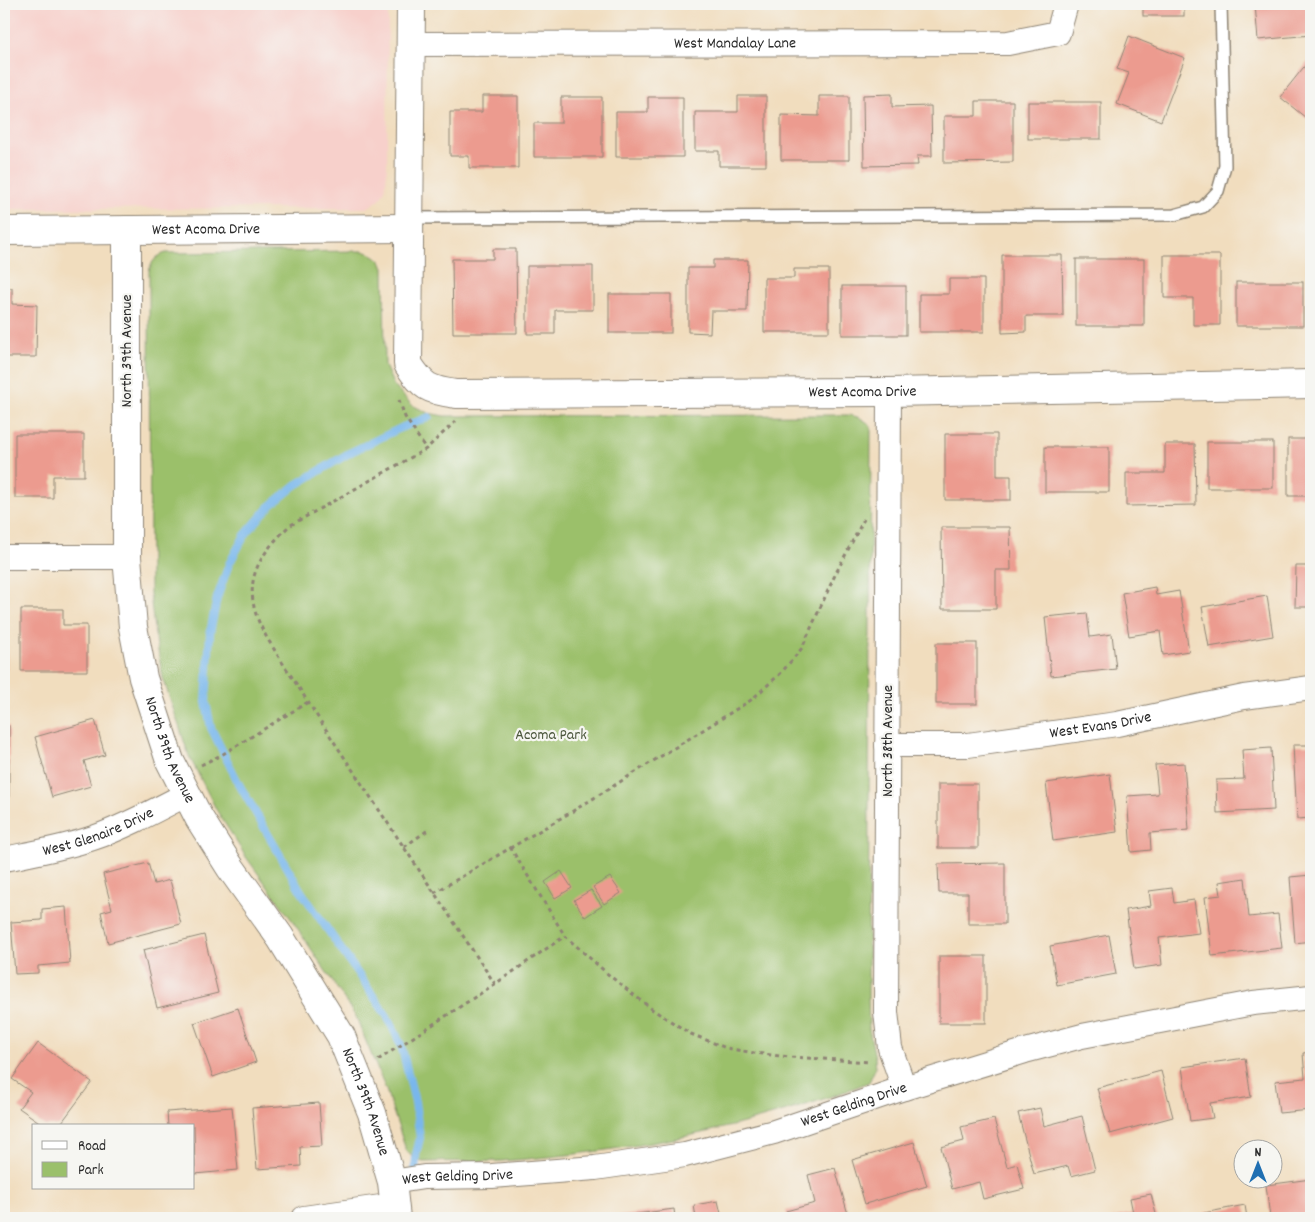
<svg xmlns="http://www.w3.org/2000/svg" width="1315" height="1222" viewBox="0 0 1315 1222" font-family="Dekko,sans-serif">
	<rect width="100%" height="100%" fill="#f6f6f2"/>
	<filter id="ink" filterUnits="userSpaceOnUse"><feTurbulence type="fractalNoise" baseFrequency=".02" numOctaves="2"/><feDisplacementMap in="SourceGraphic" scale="10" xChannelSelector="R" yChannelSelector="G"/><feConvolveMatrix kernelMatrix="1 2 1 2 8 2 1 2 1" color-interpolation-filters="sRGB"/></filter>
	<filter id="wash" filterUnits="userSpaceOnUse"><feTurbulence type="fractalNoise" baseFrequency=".0096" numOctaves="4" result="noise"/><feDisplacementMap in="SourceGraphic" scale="20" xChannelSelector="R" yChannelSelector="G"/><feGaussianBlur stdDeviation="1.12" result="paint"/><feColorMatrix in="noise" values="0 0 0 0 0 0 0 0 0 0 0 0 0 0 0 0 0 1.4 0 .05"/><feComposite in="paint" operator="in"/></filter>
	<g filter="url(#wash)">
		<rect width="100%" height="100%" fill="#f1ddbe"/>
		<polygon fill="#f7d0cb" points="4,4 388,4 387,173 385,190 379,200 367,208 4,209"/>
		<path fill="#9bc06b" stroke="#63764b" d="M363 251C373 254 379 257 384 267L385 366 394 386 412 405 428 413 444 416 849 415C859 417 865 419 871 427L868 995 869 1029 875 1058 876 1067 869 1082C753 1129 627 1152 502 1161 476 1162 449 1161 423 1162L414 1159 406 1150 386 1090 356 1017 294 923 246 857 217 811 189 756 163 678 154 629 150 594 149 271C152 261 156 256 166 253Z"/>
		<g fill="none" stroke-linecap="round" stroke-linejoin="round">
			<polyline stroke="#79b7ec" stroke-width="8" points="415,1176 416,1155 420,1138 415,1102 401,1045 387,1016 301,891 240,786 211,728 206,702 210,633 217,598 229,564 245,535 269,507 296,485 351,452 403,427 429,417"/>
		</g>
		<g id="blocks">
			<g fill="#ec9b8f">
				<rect x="1143" y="4" width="41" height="12"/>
				<polygon points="1255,4 1311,4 1311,35 1258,40"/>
				<polygon points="1129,36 1185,58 1161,121 1117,104 1129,73 1117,69"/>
				<polygon points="1311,58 1311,122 1280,97"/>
				<polygon points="892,94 892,107 931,106 932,156 917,156 918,165 864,166 863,95"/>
				<polygon points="482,96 518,96 518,168 469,168 469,156 450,156 450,112 482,112"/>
				<polygon points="738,96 766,96 766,166 719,166 719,151 695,151 695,112 738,112"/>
				<polygon points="819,96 849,96 849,160 781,160 781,115 819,116"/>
				<polygon points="561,97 602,97 602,157 534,157 534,123 561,123"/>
				<polygon points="648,97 683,97 683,157 616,157 616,112 648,112"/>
				<polygon points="976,101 1013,101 1013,162 944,163 944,116 976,116"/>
				<rect x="1028" y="102" width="73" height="37"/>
				<polygon points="493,249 516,249 517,333 453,333 452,259 493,259"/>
				<polygon points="1002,255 1062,255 1063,316 1026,316 1026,332 1002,333"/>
				<polygon points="1164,255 1220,255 1220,325 1193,325 1193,298 1164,298"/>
				<rect x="1076" y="259" width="68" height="67"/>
				<polygon points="713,260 748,260 747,311 711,311 710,333 688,332 688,268 713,268"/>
				<polygon points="527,266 593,266 593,310 555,310 555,334 527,334"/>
				<polygon points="794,269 829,269 829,332 764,332 764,278 794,278"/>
				<polygon points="949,279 984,279 984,332 919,332 919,294 949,294"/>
				<rect x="1236" y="282" width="67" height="44"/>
				<rect x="842" y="286" width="64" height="49"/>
				<polygon points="4,288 12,288 12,304 37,305 36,357 4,357"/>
				<rect x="609" y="294" width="62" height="39"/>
				<polygon points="15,434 84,434 84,476 53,476 53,498 15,498"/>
				<polygon points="945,434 997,434 997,476 1011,476 1011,500 945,500"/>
				<rect x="1288" y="439" width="23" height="57"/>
				<rect x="1207" y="442" width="66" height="46"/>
				<polygon points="1165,444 1195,444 1196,505 1126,506 1126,473 1165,473"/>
				<rect x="1045" y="447" width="64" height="45"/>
				<polygon points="941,527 1010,527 1011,570 996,570 996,609 942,609"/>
				<polygon points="1296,566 1311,566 1311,607 1295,607"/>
				<polygon points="1155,587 1156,595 1179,591 1189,651 1163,655 1160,631 1129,636 1122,593"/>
				<polygon points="1267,596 1273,636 1209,647 1202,607"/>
				<rect x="4" y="607" width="3" height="63"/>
				<polygon points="21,609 63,609 63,625 87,625 87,671 21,671"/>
				<polygon points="1087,613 1090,637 1112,634 1116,669 1051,676 1045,617"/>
				<rect x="936" y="643" width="41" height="61"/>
				<polygon points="95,720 105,755 84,761 91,786 52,797 35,737"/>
				<rect x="4" y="726" width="5" height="75"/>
				<polygon points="1293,745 1311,745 1311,818 1297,819"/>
				<polygon points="1271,748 1274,810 1217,813 1216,780 1244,779 1242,750"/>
				<polygon points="1184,763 1189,830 1150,833 1151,850 1131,852 1127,796 1158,794 1155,765"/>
				<polygon points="1110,774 1117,832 1053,841 1046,783"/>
				<rect x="938" y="784" width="40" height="64"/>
				<polygon points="148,863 154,884 170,880 181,924 108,943 101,912 112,909 103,874"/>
				<polygon points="1005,863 1005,924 968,924 968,893 939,893 938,864"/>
				<polygon points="561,871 572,888 555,898 545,882"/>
				<polygon points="1311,875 1311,941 1295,943 1290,877"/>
				<polygon points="610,877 621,893 604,904 593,887"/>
				<polygon points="1245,878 1249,917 1278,914 1282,948 1212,956 1205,897 1221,895 1219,882"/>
				<polygon points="1172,888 1174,903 1194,900 1199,933 1159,938 1162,965 1134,969 1126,910 1151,906 1149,891"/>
				<polygon points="591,890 602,906 585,917 574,900"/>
				<polygon points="66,907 70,963 38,966 38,973 15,974 11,922 42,920 42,909"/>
				<polygon points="204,935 218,993 157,1008 143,950"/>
				<polygon points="1109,935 1116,974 1057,985 1050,946"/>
				<rect x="939" y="956" width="47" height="67"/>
				<polygon points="238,1008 256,1062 213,1077 194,1023"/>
				<polygon points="38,1043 92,1082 59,1126 45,1126 19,1108 31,1092 12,1079"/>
				<polygon points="1311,1052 1311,1110 1279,1113 1275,1081 1305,1078 1303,1053"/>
				<polygon points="1245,1058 1251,1097 1210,1103 1213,1118 1190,1121 1182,1067"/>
				<polygon points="1161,1071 1173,1117 1110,1134 1097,1088"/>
				<polygon points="319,1103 322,1146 300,1147 301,1166 257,1169 252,1108"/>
				<polygon points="232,1107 238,1170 195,1174 194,1126 168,1126 167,1112"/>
				<polygon points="1040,1108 1044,1126 1082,1116 1095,1170 1071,1176 1068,1166 1034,1174 1018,1113"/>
				<polygon points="994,1119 1007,1167 1017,1164 1024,1189 983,1199 979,1182 952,1189 941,1147 964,1141 961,1127"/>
				<polygon points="914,1142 927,1186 865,1204 852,1160"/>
				<polygon points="835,1168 849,1218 788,1218 786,1211 815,1203 808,1175"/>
				<polygon points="1311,1179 1311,1218 1270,1218 1266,1185"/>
				<polygon points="1151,1194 1157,1218 1112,1218 1133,1213 1130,1198"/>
				<polygon points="718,1201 722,1218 696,1218 694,1205"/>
				<polygon points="1245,1205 1247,1218 1206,1218 1204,1213"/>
				<polygon points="674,1209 675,1218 614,1218 614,1217"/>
			</g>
		</g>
	</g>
	<g filter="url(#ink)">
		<use href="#blocks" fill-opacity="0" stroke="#8e8474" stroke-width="1"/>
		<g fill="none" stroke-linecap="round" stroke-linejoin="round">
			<g stroke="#8e8474" stroke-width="14">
				<polyline id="lane" points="409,218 1174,215 1203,207 1218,191 1225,166 1221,4"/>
			</g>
			<g stroke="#8e8474" stroke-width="26">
				<g id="street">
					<path id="s1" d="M410 44 1008 43 1058 33 1066 4"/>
					<polyline points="889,392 886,1012 890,1048 904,1088"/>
					<polyline points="4,557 127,557"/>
					<path id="s2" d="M887 745H968L1117 724 1244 697 1311 688"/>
					<path id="s3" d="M4 859C34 853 64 848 93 838 123 828 158 809 187 794"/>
					<path id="s4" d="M392 1182 424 1177 492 1176 595 1168 685 1155 774 1132 904 1088 1025 1051 1082 1036 1253 1003 1311 997"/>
					<polyline points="304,1218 395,1205"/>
				</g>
			</g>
			<g stroke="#8e8474" stroke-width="30">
				<g id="secondary">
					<path id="s5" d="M411 4 408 364C423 387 428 390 456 394L889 392 1311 384"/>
					<path id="s6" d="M127 230V557L133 627 143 678 170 761 199 818 230 867 280 937 341 1036 372 1113 392 1182 396 1218"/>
					<path id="s7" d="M4 231 409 228"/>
				</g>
			</g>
			<g stroke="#8e8474" stroke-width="3" stroke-dasharray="4 4" stroke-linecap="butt">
				<polyline points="399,400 405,417 426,449"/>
				<path d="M456 421 426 449 289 526C268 547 248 569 253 601 256 624 270 642 282 662 296 683 309 704 323 725 380 812 438 898 495 984"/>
				<polyline points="201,765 223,754 308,702"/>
				<polyline points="404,847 428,830"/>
				<polyline points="510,847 565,936 610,976 653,1010 691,1034 726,1048 754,1053 789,1057 870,1062"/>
				<polyline points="434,893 578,808 751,700 781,673 802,648 835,575 864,519"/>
				<polyline points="378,1060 495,984 565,936"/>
			</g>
			<use href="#lane" stroke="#fff" stroke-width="11"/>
			<use href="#street" stroke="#fff" stroke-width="24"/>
			<use href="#secondary" stroke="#fff" stroke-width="28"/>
		</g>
	</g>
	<g text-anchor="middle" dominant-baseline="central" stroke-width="4.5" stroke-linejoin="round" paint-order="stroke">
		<g font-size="16" fill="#2b2b2b" stroke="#f6f6f2">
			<text stroke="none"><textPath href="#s1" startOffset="325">West Mandalay Lane</textPath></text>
			<text stroke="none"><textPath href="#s7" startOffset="202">West Acoma Drive</textPath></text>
			<text transform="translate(127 351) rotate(-90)">North 39th Avenue</text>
			<text stroke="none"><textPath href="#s5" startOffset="826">West Acoma Drive</textPath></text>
			<text stroke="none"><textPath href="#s2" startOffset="215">West Evans Drive</textPath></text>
			<text transform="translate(888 741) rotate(-90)">North 38th Avenue</text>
			<text stroke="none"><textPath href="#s6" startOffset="526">North 39th Avenue</textPath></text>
			<text stroke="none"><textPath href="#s3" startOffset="98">West Glenaire Drive</textPath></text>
			<text stroke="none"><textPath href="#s6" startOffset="931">North 39th Avenue</textPath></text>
			<text stroke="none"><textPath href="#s4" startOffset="471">West Gelding Drive</textPath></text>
			<text stroke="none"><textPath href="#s4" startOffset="66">West Gelding Drive</textPath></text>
		</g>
		<g font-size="16" fill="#4d583e" stroke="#f6f6f2">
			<text x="551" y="735">Acoma Park</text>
		</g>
	</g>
	<rect width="1315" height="1222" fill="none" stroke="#f6f6f2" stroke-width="20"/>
	<rect x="32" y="1124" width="162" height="65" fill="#f6f6f2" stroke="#a5a5a2"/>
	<rect x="42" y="1141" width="25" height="8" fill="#ffffff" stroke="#a5a5a2"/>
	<text x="78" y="1150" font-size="15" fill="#2b2b2b">Road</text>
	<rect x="42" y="1162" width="25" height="15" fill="#9bc06b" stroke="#a5a5a2"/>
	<text x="78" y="1174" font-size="15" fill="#2b2b2b">Park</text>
	<g transform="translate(1258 1164)"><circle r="24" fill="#f6f6f2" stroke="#a5a5a2"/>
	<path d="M0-4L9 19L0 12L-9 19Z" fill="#1f6fb2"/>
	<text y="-8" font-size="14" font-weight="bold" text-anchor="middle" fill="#2b2b2b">N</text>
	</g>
</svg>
